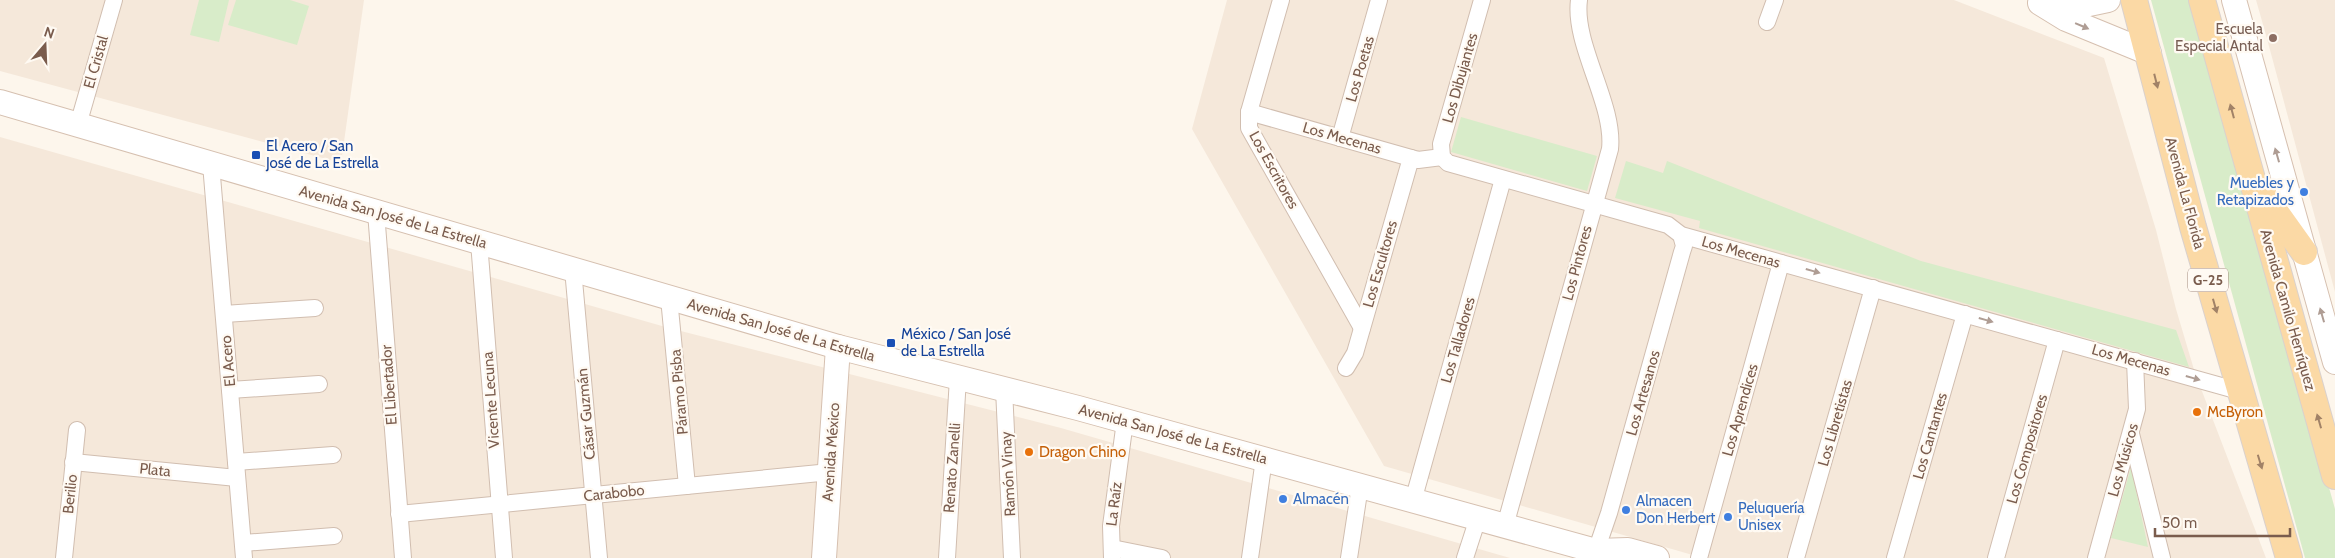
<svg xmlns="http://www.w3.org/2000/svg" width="2335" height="558" viewBox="0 0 2335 558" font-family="Cabin,sans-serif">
	<rect width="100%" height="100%" fill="#fdf6ec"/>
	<g fill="#f5e8da">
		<polygon points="0,0 364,0 341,163 0,71"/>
		<polygon points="1227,0 1954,0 2104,58 2156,230 2176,309 2195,373 2266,558 1703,558 1384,466 1192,129"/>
		<polygon points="2256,0 2335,0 2335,292 2266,35"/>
		<polygon points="0,137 669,328 1061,428 1510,558 0,558"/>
	</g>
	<g fill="#d8ecc9">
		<polygon points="199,0 229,0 219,42 190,35"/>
		<polygon points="236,0 290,0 309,6 297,45 228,25"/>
		<polygon points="2151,0 2192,0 2335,509 2335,558 2305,558"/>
		<polygon points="1461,117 1597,156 1587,191 1451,152"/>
		<polygon points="1626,161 1663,173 1667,161 1921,261 2176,330 2189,367 1699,228 1700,221 1615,198"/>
		<polygon points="2131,467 2148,547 2111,538"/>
	</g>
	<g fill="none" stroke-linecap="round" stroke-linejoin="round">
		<g stroke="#d1beb0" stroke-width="18">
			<g id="street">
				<polyline points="1281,0 1249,112 1249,128 1362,328"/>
				<polyline points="1482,0 1441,144 1442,157 1448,163 1668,225 1681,235 2239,391"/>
				<polyline points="1767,22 1775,0"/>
				<polyline points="1249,112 1418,160 1442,157"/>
				<polyline points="78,125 114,0"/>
				<polyline points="1340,138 1379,0"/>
				<polyline points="211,164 244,558"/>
				<polyline points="376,212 403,558"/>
				<polyline points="479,242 504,558"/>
				<polyline points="573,269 599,558"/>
				<polyline points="669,298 687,486"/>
				<polyline points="224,314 315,308"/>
				<polyline points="1346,368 1355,353 1411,158"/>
				<polyline points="1004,389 1012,558"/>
				<polyline points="230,390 319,384"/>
				<polyline points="2131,434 2162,558"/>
				<polyline points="73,462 237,478"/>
				<polyline points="236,462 333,455"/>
				<polyline points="1413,501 1503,179"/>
				<polyline points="399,514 830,472"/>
				<path d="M1505 526 1610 149C1615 104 1573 45 1579 0"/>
				<polyline points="243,543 334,536"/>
				<polyline points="1112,548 1162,558"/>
				<polyline points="1596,551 1609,513 1682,252 1684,246 1681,235"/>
				<polyline points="64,558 77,430"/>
				<polyline points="947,558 958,378"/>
				<polyline points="1112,558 1111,526 1125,421"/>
				<polyline points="1250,558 1264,459"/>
				<polyline points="1349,558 1360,486"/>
				<polyline points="1465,558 1478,518"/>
				<polyline points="1699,558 1781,263"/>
				<polyline points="1796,558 1873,288"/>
				<polyline points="1895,558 1965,314"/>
				<polyline points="1996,558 2057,340"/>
				<polyline points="2096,558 2137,409 2135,361"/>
			</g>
		</g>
		<g stroke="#d6c0b0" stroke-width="26">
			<g id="secondary">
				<polyline points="2234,0 2335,362"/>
				<polyline points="2040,3 2066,19 2149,53"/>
				<polyline points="2046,4 2075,7 2108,0"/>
				<polyline points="0,102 838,347 1078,408 1596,551 1606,558"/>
				<polyline points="1596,551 1628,550 1657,558"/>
				<polyline points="824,558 838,347"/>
			</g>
		</g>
		<g stroke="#dad1cd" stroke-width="28">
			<g id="primary">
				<polyline points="2134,0 2193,227 2289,558"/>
				<polyline points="2202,0 2335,476"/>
				<polyline points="2261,192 2304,252"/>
			</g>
		</g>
		<use href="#street" stroke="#fff" stroke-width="16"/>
		<use href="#secondary" stroke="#fff" stroke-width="24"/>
		<use href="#primary" stroke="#fbd9a5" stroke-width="26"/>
	</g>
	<defs><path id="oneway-solid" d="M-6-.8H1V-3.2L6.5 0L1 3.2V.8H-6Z" transform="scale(1.25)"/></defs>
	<g fill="#af9d94">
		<use href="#oneway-solid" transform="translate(2082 26) rotate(23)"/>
		<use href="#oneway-solid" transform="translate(2277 155) rotate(-106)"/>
		<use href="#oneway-solid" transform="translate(1813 271) rotate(16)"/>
		<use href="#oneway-solid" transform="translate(2322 315) rotate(-106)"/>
		<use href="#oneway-solid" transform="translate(1986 320) rotate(16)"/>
		<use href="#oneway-solid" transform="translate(2193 378) rotate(16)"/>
	</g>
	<g fill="#a18267">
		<use href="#oneway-solid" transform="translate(2156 81) rotate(76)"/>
		<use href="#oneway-solid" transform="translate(2232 111) rotate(-105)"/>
		<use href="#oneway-solid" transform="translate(2215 306) rotate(74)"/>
		<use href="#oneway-solid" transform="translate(2319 421) rotate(-106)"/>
		<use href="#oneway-solid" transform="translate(2260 462) rotate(73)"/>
	</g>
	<circle fill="#8d6e63" stroke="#fffaf3" stroke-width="2" cx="2273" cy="38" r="5"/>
	<g fill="#1a4fb4" stroke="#fffaf3" stroke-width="2">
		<rect x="251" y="150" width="10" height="10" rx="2.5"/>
		<rect x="886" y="338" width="10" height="10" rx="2.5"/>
	</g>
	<g fill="#3f7fe0" stroke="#fffaf3" stroke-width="2">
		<circle cx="2304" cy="192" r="5"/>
		<circle cx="1283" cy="499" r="5"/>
		<circle cx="1626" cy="510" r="5"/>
		<circle cx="1728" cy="517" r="5"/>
	</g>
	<g fill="#e8710a" stroke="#fffaf3" stroke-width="2">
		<circle cx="2197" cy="412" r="5"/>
		<circle cx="1029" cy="452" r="5"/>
	</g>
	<g text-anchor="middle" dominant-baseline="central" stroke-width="4.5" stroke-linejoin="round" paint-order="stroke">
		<rect fill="#fffaf3" stroke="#a28b7f" stroke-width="1" x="2188" y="268.5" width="40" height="23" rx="4"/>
		<g font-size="14" font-weight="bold" fill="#7a5c4d">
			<text x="2208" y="280">G-25</text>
		</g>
		<g font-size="15" fill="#785e54" stroke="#fffaf3" text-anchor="end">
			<text x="2263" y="29">Escuela<tspan x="2263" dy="17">Especial Antal</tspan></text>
		</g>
		<g font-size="15" fill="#7a5c4d" stroke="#fffaf3">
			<text transform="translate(96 62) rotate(-74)">El Cristal</text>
			<text transform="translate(1360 69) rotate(-74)">Los Poetas</text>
			<text transform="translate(1460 78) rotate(-74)">Los Dibujantes</text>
			<text transform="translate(1342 138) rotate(16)">Los Mecenas</text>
			<text transform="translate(1274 170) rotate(61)">Los Escritores</text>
			<text transform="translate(2185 193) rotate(75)">Avenida La Florida</text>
			<text transform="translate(393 217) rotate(16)">Avenida San José de La Estrella</text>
			<text transform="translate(1741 252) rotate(16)">Los Mecenas</text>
			<text transform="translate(1577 263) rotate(-75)">Los Pintores</text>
			<text transform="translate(1380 264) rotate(-74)">Los Escultores</text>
			<text transform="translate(2288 310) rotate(74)">Avenida Camilo Henríquez</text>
			<text transform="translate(781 330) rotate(16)">Avenida San José de La Estrella</text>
			<text transform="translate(1458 340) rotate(-74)">Los Talladores</text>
			<text transform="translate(2131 360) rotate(16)">Los Mecenas</text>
			<text transform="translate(228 361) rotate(-95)">El Acero</text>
			<text transform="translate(389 385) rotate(-94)">El Libertador</text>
			<text transform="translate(679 392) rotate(-95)">Páramo Pisba</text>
			<text transform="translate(1643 393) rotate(-74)">Los Artesanos</text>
			<text transform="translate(491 400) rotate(-94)">Vicente Lecuna</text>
			<text transform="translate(1740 410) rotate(-74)">Los Aprendices</text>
			<text transform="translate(586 414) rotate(-95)">Cásar Guzmán</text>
			<text transform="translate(1835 423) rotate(-74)">Los Libretistas</text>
			<text transform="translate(1173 434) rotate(15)">Avenida San José de La Estrella</text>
			<text transform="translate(1930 436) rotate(-74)">Los Cantantes</text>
			<text transform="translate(2027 449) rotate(-74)">Los Compositores</text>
			<text transform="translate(831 452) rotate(-86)">Avenida México</text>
			<text transform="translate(2123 460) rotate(-74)">Los Músicos</text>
			<text transform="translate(952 468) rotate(-86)">Renato Zanelli</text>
			<text transform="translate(155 470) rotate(6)">Plata</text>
			<text transform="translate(1008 474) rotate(-93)">Ramón Vinay</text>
			<text transform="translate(614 493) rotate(-6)">Carabobo</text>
			<text transform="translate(70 494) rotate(-84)">Berilio</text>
			<text transform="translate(1114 504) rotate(-83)">La Raíz</text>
		</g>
		<g font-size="15" fill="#164399" stroke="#fffaf3" text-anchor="start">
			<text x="266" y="146">El Acero / San<tspan x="266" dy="17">José de La Estrella</tspan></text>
			<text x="901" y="334">México / San José<tspan x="901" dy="17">de La Estrella</tspan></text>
		</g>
		<g font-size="15" fill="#366cbe" stroke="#fffaf3" text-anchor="start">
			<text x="2294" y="183" text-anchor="end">Muebles y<tspan x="2294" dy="17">Retapizados</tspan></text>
			<text x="1293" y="499">Almacén</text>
			<text x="1636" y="501">Almacen<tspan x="1636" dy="17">Don Herbert</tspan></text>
			<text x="1738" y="508">Peluquería<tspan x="1738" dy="17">Unisex</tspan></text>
		</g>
		<g font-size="15" fill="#c56008" stroke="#fffaf3" text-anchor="start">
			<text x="2207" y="412">McByron</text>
			<text x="1039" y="452">Dragon Chino</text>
		</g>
	</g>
	<g transform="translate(45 45) rotate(19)" stroke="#fffaf3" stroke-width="4" paint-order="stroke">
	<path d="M0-4L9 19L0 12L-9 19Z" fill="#7a5c4d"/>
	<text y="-8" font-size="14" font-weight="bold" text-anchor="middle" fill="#7a5c4d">N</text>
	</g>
	<path d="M2155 528v8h135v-8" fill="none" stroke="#7a5c4d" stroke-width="2.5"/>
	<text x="2162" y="528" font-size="15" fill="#7a5c4d" stroke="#fffaf3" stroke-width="4" paint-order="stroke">50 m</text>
</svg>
